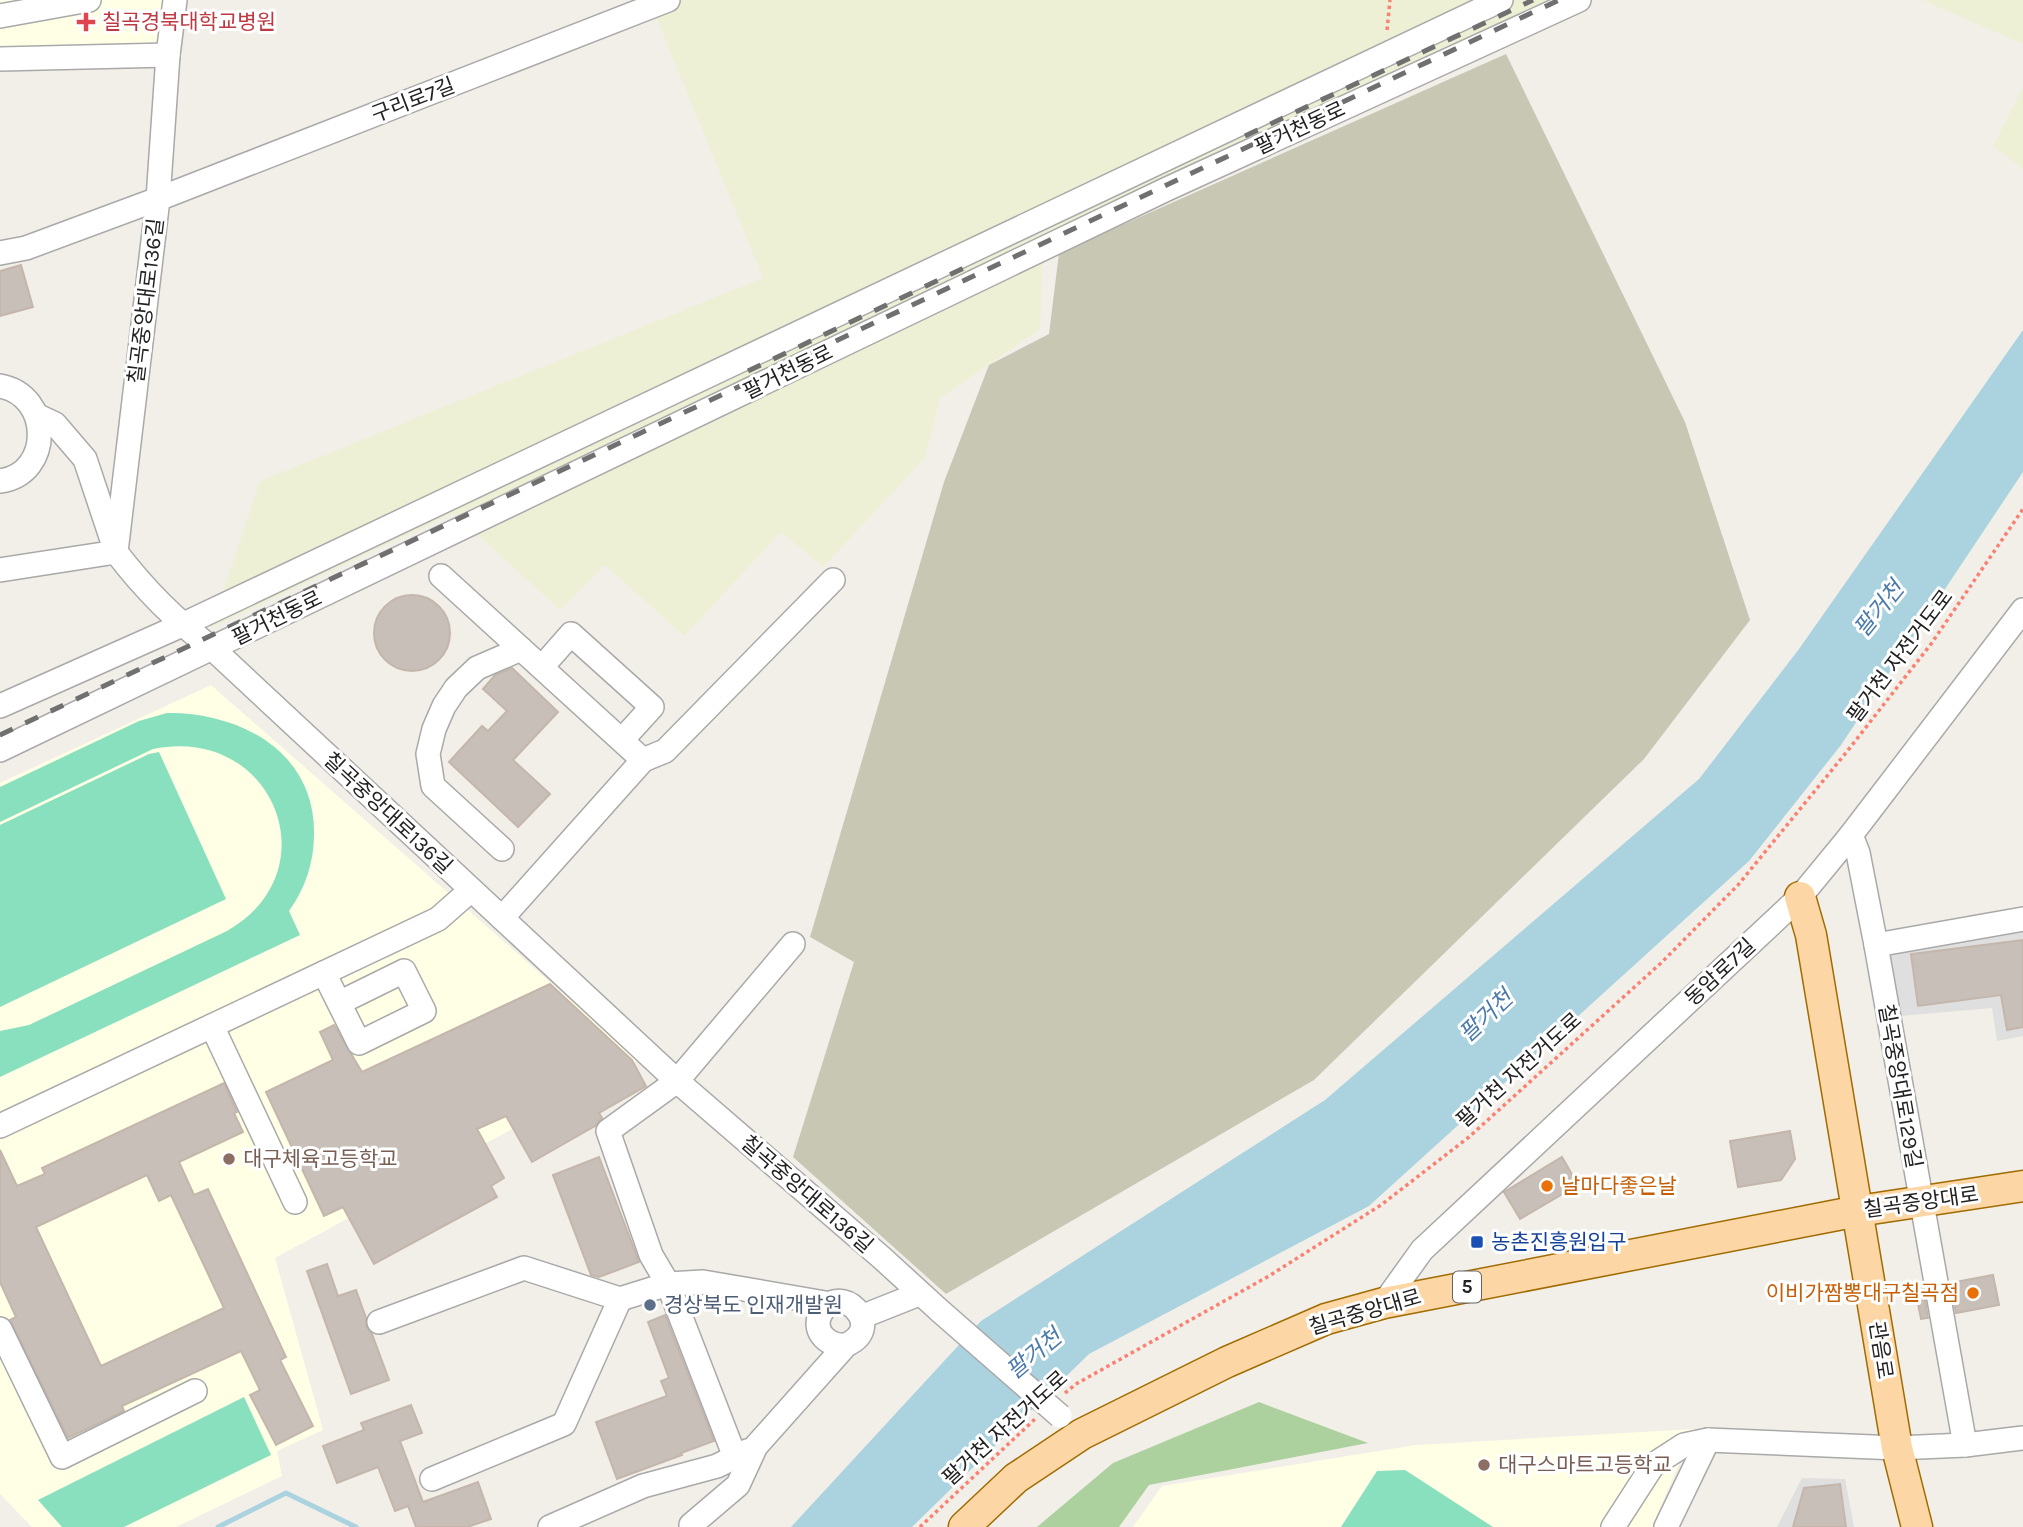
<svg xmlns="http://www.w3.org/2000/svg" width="2023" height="1527" viewBox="0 0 2023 1527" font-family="Karla,'Noto Sans KR',sans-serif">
	<rect width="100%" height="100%" fill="#f2efe9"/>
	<g fill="#e0dfdf">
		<polygon points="2023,930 2023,1036 1997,1041 1992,1008 1900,1016 1889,950"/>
		<polygon points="1802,1478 1845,1479 1854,1527 1777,1527"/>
	</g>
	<g fill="#ffffe5">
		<polygon points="0,0 177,0 167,43 0,71"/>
		<polygon points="211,685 639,1060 275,1258 323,1430 277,1451 282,1476 176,1527 32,1527 0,1494 0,783"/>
		<polygon points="1694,1429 1652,1527 1133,1527 1162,1486 1416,1445"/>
	</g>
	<polygon fill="#c7c7b4" points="1506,54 1685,422 1750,620 1644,759 1314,1080 946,1294 793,1157 854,962 810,937 944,482 989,365 1049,334 1059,253"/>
	<g fill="#eef0d5">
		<polygon points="649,0 1551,0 1191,167 1043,256 1040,329 940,398 925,458 823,567 781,532 684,636 605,565 560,610 454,513 211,628 260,481 763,278"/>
		<polygon points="1922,0 2023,0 2023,44"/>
		<polygon points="2023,87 2023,169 1993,146"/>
	</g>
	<polygon fill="#add19e" points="1259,1402 1368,1443 1149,1485 1119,1527 1037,1527 1113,1463"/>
	<g fill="#88e0be">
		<path d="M167 713C241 712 316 753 314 835 314 862 305 889 289 911L300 935 0 1077V1031L29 1025 227 931C333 870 272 724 153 749L0 822V787L139 721Z"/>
		<polygon points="159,752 226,899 0,1007 0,825 149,754"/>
		<polygon points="244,1397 271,1455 124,1527 62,1527 38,1500"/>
		<polygon points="1405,1470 1493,1527 1341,1527 1377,1471"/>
	</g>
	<polygon fill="#aad3df" points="2023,330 2023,472 1841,745 1749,861 1369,1206 1089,1354 912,1527 791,1527 981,1321 1325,1100 1699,779 1799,649"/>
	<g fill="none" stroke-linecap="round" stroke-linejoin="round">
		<polyline stroke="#aad3df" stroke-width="5" points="218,1527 286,1493 356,1527"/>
	</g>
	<g fill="#c7bfb8" stroke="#c4b6ab" stroke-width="2" fill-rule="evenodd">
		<polygon points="21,265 33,307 0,316 0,271"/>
		<circle cx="412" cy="633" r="38"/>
		<polygon points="512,668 558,712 513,760 550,794 518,827 449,762 482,726 488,731 507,711 483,689 495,675"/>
		<polygon points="2023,940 2023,1027 2007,1030 2001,995 1918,1006 1911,954"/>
		<polygon points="550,984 632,1060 646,1086 599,1113 602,1118 595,1126 532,1162 506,1116 477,1129 504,1178 491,1186 497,1197 374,1264 343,1207 324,1216 266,1092 333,1060 320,1032 334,1025 362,1072"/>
		<path d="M224 1083 237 1112 234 1113 243 1132 179 1162 194 1195 208 1189 286 1357 280 1360 313 1426 276 1445 250 1395 260 1390 241 1351 122 1406 124 1411 68 1438 10 1320 16 1317 0 1282V1150L17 1186 45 1174 42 1168ZM147 1175 159 1201 171 1195 224 1308 101 1366 36 1227Z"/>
		<polygon points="1790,1131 1795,1159 1781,1180 1738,1187 1730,1141"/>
		<polygon points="599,1157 639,1262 599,1277 591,1275 553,1175"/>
		<polygon points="1562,1157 1578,1185 1520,1219 1504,1192"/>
		<polygon points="327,1264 338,1296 356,1290 366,1318 366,1326 372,1334 389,1380 351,1394 307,1271"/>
		<polygon points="1993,1275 1999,1305 1956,1313 1950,1283"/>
		<polygon points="1923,1288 1928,1318 1921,1319 1915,1289"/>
		<polygon points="665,1315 714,1441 681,1453 682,1455 617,1479 596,1422 667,1396 661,1381 669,1378 648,1322"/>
		<polygon points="411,1405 422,1433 400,1441 423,1502 478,1482 491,1519 467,1527 416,1527 408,1506 395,1511 378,1467 337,1483 323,1446 364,1430 361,1423"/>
		<polygon points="1840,1484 1846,1527 1793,1527 1804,1488"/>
	</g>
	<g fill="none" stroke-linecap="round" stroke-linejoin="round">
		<g stroke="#a9a9a9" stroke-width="26">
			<g id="minor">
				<path d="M175 0 168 55 158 199 116 552C144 589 176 621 213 649L677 1081 882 1258 940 1311"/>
				<polyline points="0,16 89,0"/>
				<polyline points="0,59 168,55"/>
				<polyline points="0,253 26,248 158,199 668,0"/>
				<path d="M0 386C52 395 53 474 0 481"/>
				<polyline points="0,570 116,552 85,459 55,424 38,416"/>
				<polyline points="441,576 643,760 502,918"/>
				<polyline points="542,667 571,634 652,707 622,740"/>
				<polyline points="0,706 182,625 1501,0"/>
				<polyline points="0,750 1167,189 1579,0"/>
				<polyline points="643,760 665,751 833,580"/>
				<polyline points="1851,835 1858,853 1876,945 1965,1445"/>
				<polyline points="502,849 433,786 428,754 434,729 444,706 456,688 477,668 521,649"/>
				<polyline points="1876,945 2023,919"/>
				<polyline points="324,973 359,1043 424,1011 404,971 339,1003"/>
				<polyline points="212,1026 295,1202"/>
				<polyline points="0,1126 438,919 471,890"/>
				<polyline points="1384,1303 1422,1250 1800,897 1851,835 2023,610"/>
				<polyline points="861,1317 919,1294"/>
				<polyline points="379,1322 524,1268 620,1299 668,1284 703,1282 831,1304"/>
				<polyline points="0,1329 62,1457 195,1391"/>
				<polyline points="735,1457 668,1284 651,1255 608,1131 677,1081 793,944"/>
				<polyline points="432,1479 564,1424 620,1299"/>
				<path d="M691 1525 738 1485 756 1446 846 1345C889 1326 837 1278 820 1315 812 1333 830 1347 846 1345"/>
				<polyline points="550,1527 643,1486 717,1466 747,1451"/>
				<polyline points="1613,1527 1653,1465 1684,1445 1708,1440 1897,1448 1965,1445 2023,1438"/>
				<polyline points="1666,1527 1708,1440"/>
			</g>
		</g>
		<g stroke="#a06b00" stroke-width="33">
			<g id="major">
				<polyline points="1800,897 1811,935 1897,1448 1917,1527"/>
				<polyline points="964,1527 1016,1478 1082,1434 1227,1362 1326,1319 1384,1303 1858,1211 2023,1186"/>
			</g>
		</g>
		<g stroke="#fa8072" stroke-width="3.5" stroke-dasharray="3.5 3.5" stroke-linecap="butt">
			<polyline points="1387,30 1390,0"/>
			<polyline points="1065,1393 1076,1384 1269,1276 1381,1205 1469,1137 1661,963 1738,885 1845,754 1931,644 2023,509"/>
			<polyline points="920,1527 1035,1419"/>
		</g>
		<use href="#minor" stroke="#fff" stroke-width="23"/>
		<use href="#major" stroke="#fcd6a4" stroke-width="30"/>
		<g stroke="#707070" stroke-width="5" stroke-dasharray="14 14" stroke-linecap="butt">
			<polyline points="1245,136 1533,0"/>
			<polyline points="748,371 966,267"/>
			<polyline points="0,735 1559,0"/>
		</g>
		<g stroke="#a9a9a9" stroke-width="26" stroke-linecap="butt">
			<polyline id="minor-bridge" points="940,1311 1060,1416"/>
		</g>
		<use href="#minor-bridge" stroke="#fff" stroke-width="23"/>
	</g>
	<path fill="#e0444e" stroke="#fff" stroke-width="2.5" d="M82.5 11.5h7v7h7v7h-7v7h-7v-7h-7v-7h7z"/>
	<g fill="#8d6e63" stroke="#fff" stroke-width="2.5">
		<circle cx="229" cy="1159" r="7"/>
		<circle cx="1484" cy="1465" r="7"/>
	</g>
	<g fill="#e8710a" stroke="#fff" stroke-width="2.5">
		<circle cx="1547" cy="1186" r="7"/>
		<circle cx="1973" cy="1293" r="7"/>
	</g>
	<rect fill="#1a4fb4" stroke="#fff" stroke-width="2.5" x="1470" y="1235" width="14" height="14" rx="3.5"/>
	<circle fill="#5c6f8a" stroke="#fff" stroke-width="2.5" cx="650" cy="1305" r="7"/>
	<g text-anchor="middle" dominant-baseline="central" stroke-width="6" stroke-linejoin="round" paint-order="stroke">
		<rect fill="#fff" stroke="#646464" stroke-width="2" x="1453" y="1271.5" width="28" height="31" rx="5"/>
		<g font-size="19" font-weight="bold" fill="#222">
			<text x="1467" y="1287">5</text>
		</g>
		<g font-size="21" fill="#be3a42" stroke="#fff" text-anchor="start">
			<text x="102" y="22">칠곡경북대학교병원</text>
		</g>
		<g font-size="21" fill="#222" stroke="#fff">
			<text transform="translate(413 100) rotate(-21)">구리로7길</text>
			<text transform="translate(1300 128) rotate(-25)">팔거천동로</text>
			<text transform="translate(146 301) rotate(-83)">칠곡중앙대로136길</text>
			<text transform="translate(788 372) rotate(-26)">팔거천동로</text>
			<text transform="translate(277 618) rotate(-26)">팔거천동로</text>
			<text transform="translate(1900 656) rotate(-53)">팔거천 자전거도로</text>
			<text transform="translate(388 813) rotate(43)">칠곡중앙대로136길</text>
			<text transform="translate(1720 972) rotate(-43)">동암로7길</text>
			<text transform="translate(1519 1070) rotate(-42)">팔거천 자전거도로</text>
			<text transform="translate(1900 1086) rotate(80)">칠곡중앙대로129길</text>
			<text transform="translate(807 1194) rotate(41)">칠곡중앙대로136길</text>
			<text transform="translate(1921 1202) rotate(-8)">칠곡중앙대로</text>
			<text transform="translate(1365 1312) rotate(-16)">칠곡중앙대로</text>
			<text transform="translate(1881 1350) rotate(81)">관음로</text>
			<text transform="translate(1005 1428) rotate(-42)">팔거천 자전거도로</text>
		</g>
		<g font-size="21" fill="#785e54" stroke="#fff" text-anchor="start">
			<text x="243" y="1159">대구체육고등학교</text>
			<text x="1498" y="1465">대구스마트고등학교</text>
		</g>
		<g font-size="21" fill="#c56008" stroke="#fff" text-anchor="start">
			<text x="1561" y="1186">날마다좋은날</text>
			<text x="1959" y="1293" text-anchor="end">이비가짬뽕대구칠곡점</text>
		</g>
		<g font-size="21" fill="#164399" stroke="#fff" text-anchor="start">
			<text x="1491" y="1242">농촌진흥원입구</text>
		</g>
		<g font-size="21" fill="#4e5e75" stroke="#fff" text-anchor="start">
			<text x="664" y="1305">경상북도 인재개발원</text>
		</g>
		<g font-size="23" font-style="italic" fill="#4a7aab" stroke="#fff">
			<text transform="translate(1879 609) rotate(-51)">팔거천</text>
			<text transform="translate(1486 1016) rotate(-43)">팔거천</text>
			<text transform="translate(1034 1354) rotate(-40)">팔거천</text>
		</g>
	</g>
</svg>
